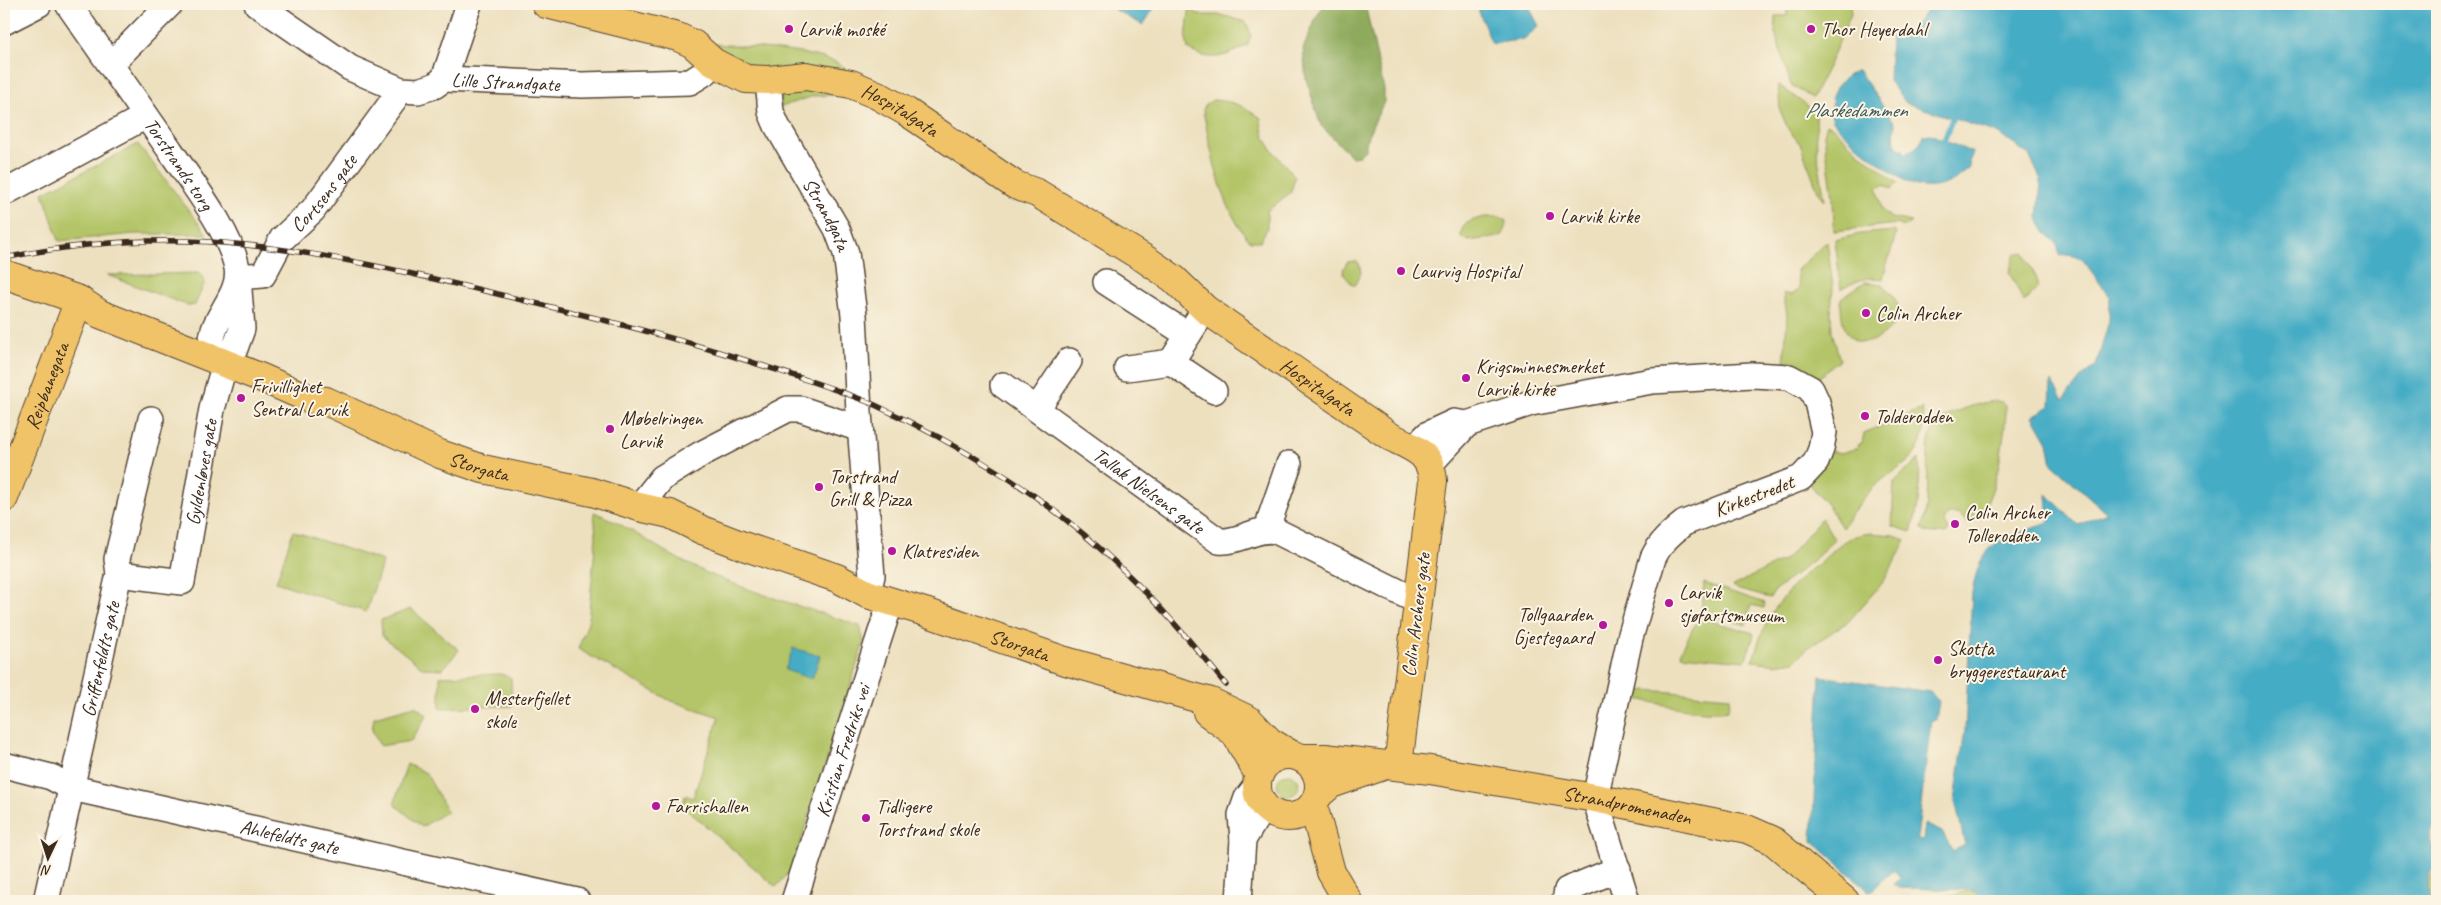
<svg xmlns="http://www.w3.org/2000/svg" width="2441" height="905" viewBox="0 0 2441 905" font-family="Caveat,sans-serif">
	<rect width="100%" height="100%" fill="#fcf5e5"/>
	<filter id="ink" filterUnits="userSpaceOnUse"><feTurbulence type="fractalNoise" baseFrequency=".02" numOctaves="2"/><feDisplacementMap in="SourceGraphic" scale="10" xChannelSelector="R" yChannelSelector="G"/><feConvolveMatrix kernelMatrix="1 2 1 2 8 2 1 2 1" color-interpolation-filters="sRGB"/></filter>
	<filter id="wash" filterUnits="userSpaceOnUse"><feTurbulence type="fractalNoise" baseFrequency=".0096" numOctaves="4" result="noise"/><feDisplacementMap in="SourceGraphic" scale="20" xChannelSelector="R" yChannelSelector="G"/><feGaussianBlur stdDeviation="1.12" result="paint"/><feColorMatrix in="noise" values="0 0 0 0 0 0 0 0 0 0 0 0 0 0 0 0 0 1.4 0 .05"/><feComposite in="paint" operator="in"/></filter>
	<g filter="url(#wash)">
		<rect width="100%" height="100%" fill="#ede0bf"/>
		<g fill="#b3c568" stroke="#777843">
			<path d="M1190 4H1197L1195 11 1197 15H1221L1246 22 1251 34 1248 45C1226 57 1210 63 1188 49L1186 38Z"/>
			<polygon points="1803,4 1846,4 1850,6 1851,14 1829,65 1812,98 1791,85 1775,33 1776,16 1787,16 1787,8"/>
			<path d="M713 44C737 45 823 52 841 65 845 67 846 71 848 74L741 68Z"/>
			<polygon points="1778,84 1816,113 1817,152 1825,201 1818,191 1800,144 1788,129 1780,110"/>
			<polygon points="790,86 839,95 814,96 780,107 782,96"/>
			<path d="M1213 100C1233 101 1245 106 1261 118 1262 146 1279 156 1295 177L1291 192 1267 211V229L1260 241H1250C1221 209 1211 152 1203 110L1205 105Z"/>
			<polygon points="1827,124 1833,127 1857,151 1898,183 1892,189 1884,184 1877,189 1882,209 1891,218 1912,222 1903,227 1897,224 1834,231 1833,197 1824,135"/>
			<polygon points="138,144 207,234 135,234 59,241 43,193"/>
			<path d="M1485 217H1500L1506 221V228L1502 236 1469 241 1461 237C1460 222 1473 220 1485 217Z"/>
			<path d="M1894 231 1896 233C1893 248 1886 264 1883 279 1867 276 1855 281 1841 289L1835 240 1860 234Z"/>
			<polygon points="1827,241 1833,288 1831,312 1832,332 1840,360 1817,379 1784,367 1787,314 1783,293 1791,295 1799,290 1797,270"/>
			<polygon points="2023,252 2037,279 2038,288 2024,302 2009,272 2015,254"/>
			<polygon points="1355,261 1359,263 1361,273 1354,286 1344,275 1343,270 1347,262"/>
			<polygon points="199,273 203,276 205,282 195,305 189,306 107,275"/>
			<path d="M1865 282 1883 284C1888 290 1896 298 1898 306 1904 334 1838 375 1841 298Z"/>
			<path d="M1996 401C2005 402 2006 405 2006 413 2004 438 1996 516 1967 523L1959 514H1948L1944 520 1949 530 1946 534 1924 532 1922 529C1924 519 1927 509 1927 499 1929 480 1924 442 1934 427 1944 413 1980 402 1996 401Z"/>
			<path d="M1922 409C1924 417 1924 423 1923 432 1918 464 1897 466 1876 485 1863 497 1852 514 1842 528L1829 507 1809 483 1832 451 1841 453 1858 448 1857 445 1862 443 1864 433Z"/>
			<path d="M1919 459C1920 484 1920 508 1911 532L1892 526 1894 482Z"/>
			<path d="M594 512C627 525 656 548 688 564 740 590 805 607 860 626L864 642 792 869 776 887 683 806 685 795 693 798 719 717 669 700 578 649 588 623 596 536Z"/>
			<polygon points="1822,518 1834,539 1819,555 1775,591 1770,598 1739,590 1733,586 1787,558"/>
			<polygon points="293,531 383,561 366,612 276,582"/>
			<path d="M1871 533 1894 535 1906 541 1884 581 1849 621 1808 648 1795 661 1775 664 1753 661C1763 622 1776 603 1804 575 1810 569 1819 565 1825 558 1842 542 1847 536 1871 533Z"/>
			<polygon points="1704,583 1765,603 1764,608 1751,605 1746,625 1701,612"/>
			<polygon points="411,609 459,650 443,669 423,668 382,636 381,620"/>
			<polygon points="1699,617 1753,633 1754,635 1745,661 1681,655 1682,649"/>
			<polygon points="501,674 511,678 512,706 440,708 440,676"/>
			<path d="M1647 690 1730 697 1728 710C1704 715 1661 704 1637 699L1641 691Z"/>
			<polygon points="415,706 427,715 411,741 380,746 372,730 374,717"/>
			<polygon points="407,764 426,773 447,811 422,827 394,804"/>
			<circle cx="1288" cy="785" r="11"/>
			<path d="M2437 866V901H2429C2428 888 2427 875 2437 866Z"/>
			<polygon points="1971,890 1992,901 1934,901"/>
		</g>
		<polygon fill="#8eaa5c" stroke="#646a3d" points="1337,4 1365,4 1384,89 1384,102 1368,135 1365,150 1359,156 1352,157 1321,126 1306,79 1303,49 1317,16 1324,5"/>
		<g fill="#45acc5" stroke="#406b72">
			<polygon points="1104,4 1157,4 1143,25"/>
			<polygon points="1479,4 1534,4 1530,9 1539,26 1524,39 1492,44 1479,12"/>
			<path d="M1932 4H2437V824C2420 841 2437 848 2437 864 2424 872 2428 887 2429 901H1992L1971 890 1899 888 1894 884 1900 877 1894 870 1870 892 1812 841 1820 676 1930 692 1939 701 1936 720H1931L1917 839 1923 840 1925 824 1942 832 1953 851 1965 845 1955 800 1965 730 1972 593C1981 538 2002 539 2049 523L2047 494 2078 525 2107 513 2052 464 2048 442 2033 416 2050 406 2051 381 2063 400 2082 377 2096 366 2109 321 2110 297 2083 260 2071 255 2060 256 2057 244 2045 232 2038 218 2041 180 2029 155 1997 133 1906 103 1889 81 1891 36H1907Z"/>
			<path d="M1858 70 1895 123 1894 140 1898 148 1903 150 1905 154C1914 149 1919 147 1924 135L1930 134 1973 153 1969 162 1970 168C1954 182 1937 192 1914 185 1899 180 1839 134 1833 120 1830 113 1831 107 1833 101L1831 99C1836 85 1844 76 1858 70Z"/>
			<polygon points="793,648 820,656 812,679 785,670"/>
		</g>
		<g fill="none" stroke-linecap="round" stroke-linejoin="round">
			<polyline stroke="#45acc5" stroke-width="5.5" points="1944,141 1952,119"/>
		</g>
	</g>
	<g filter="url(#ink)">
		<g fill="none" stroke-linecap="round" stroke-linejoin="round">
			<g stroke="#564536" stroke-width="28">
				<g id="minor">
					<path id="s1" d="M68 4C102 52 136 101 170 150 191 182 230 231 237 268 242 294 211 319 212 342 213 348 216 355 218 360L234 351 242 329 238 277 263 275 282 239 313 210 401 90"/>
					<path id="s2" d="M257 4 350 68 401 90 418 91 434 86 444 79 582 85 690 82 706 72 713 62"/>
					<polyline points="4,22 39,4"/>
					<polyline points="111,64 170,4"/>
					<polyline points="444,79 469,4"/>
					<path id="s3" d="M768 80 771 112 777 126 837 229 846 253 854 315 859 412 872 576 867 594"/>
					<polyline points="4,193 146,116"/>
					<polyline points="1106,282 1188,335"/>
					<polyline points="1205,309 1171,362 1214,391"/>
					<polyline points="1127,368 1171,362"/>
					<path id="s4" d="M1003 385 1219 541C1239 543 1256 527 1276 531L1417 601"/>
					<polyline points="1037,409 1069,361"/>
					<path d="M1414 448 1428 434 1454 422 1467 424 1531 403 1652 381 1752 375 1789 377 1811 389 1817 402 1824 432 1821 449 1816 462 1801 478 1684 523C1670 534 1660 543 1653 558L1630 638 1595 798 1627 901"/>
					<polyline points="1430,464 1467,424"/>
					<polyline points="639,507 662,478 701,454 788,409 801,409 860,429"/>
					<polyline points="1269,529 1270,519 1289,464"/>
					<path id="s5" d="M119 574 182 582 212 409 225 363"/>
					<path id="s6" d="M4 765 51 777 72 788 577 901"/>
					<polyline points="1243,840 1258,815 1272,813"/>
					<path id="s7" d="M46 901 119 574 117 559 151 419"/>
					<path id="s8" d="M794 901 891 601"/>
					<polyline points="1239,901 1243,840 1241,815 1247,798 1257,785"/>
					<polyline points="1565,901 1567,890 1618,869"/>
				</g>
			</g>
			<g stroke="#564536" stroke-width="30">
				<g id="major">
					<path id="s9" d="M546 4 678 37 693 44 713 62 746 79 768 80 806 76 851 84 877 95 907 112 1015 185 1037 193 1145 259 1174 279 1205 309 1391 437C1414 448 1431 453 1433 481L1398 766"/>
					<path id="s10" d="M4 274 79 300 100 314 262 378 310 399 326 401 440 454 483 469 592 492 639 507 670 514 702 530 746 547 837 578 867 594 925 612 1062 660 1211 702 1249 720 1270 742 1292 755"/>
					<path id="s11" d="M4 498 79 300"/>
					<polyline points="1207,712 1235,733 1259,775"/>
					<circle cx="1288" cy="786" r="31"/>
					<path id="s12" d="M1302 758H1325L1430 770 1595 798 1747 829 1772 840 1845 901"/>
					<polyline points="1318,795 1331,784 1380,767"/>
					<polyline points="1313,805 1331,872 1348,901"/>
				</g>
			</g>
			<use href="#minor" stroke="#fff" stroke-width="25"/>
			<use href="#major" stroke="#f0c369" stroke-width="28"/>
			<g stroke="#3b2a1e" stroke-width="5.5">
				<path id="rail" d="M4 258C82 242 167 236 246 245 349 256 451 283 551 307 626 325 700 345 773 369 807 380 842 391 875 405 918 425 960 448 1000 473 1091 530 1160 602 1226 685"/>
			</g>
			<use href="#rail" stroke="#fcf5e5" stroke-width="4" stroke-dasharray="11" stroke-linecap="butt"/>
		</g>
	</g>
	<g fill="#b5179e" stroke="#fcf5e5" stroke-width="2">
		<circle cx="789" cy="29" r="5"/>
		<circle cx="1811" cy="29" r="5"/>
		<circle cx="1550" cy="216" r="5"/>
		<circle cx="1401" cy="271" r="5"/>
		<circle cx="1866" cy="313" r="5"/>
		<circle cx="1466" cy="378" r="5"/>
		<circle cx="241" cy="398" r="5"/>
		<circle cx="1865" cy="416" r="5"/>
		<circle cx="610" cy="429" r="5"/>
		<circle cx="819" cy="487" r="5"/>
		<circle cx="1955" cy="524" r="5"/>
		<circle cx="892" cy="551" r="5"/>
		<circle cx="1669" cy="603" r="5"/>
		<circle cx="1603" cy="625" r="5"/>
		<circle cx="1938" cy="660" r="5"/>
		<circle cx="475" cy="709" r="5"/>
		<circle cx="656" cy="806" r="5"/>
		<circle cx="866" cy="818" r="5"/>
	</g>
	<g text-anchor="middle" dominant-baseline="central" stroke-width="4" stroke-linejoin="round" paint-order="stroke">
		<g font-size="20" fill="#3b2a1e" stroke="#fcf5e5" text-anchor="start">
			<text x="799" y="29">Larvik moské</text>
			<text x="1821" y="29">Thor Heyerdahl</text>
			<text x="1560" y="216">Larvik kirke</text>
			<text x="1411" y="271">Laurvig Hospital</text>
			<text x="1876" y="313">Colin Archer</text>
			<text x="1476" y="366">Krigsminnesmerket<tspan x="1476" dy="23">Larvik kirke</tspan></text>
			<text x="251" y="386">Frivillighet<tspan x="251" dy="23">Sentral Larvik</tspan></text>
			<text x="1875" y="416">Tolderodden</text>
			<text x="620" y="418">Møbelringen<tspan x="620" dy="23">Larvik</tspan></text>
			<text x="829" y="476">Torstrand<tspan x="829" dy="23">Grill &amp; Pizza</tspan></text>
			<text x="1965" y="512">Colin Archer<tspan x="1965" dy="23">Tollerodden</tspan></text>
			<text x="902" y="551">Klatresiden</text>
			<text x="1679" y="592">Larvik<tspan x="1679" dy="23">sjøfartsmuseum</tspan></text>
			<text x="1593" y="614" text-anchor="end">Tollgaarden<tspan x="1593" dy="23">Gjestegaard</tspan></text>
			<text x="1948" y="648">Skotta<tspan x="1948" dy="23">bryggerestaurant</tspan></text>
			<text x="485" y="698">Mesterfjellet<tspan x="485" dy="23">skole</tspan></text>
			<text x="666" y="806">Farrishallen</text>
			<text x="876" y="806">Tidligere<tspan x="876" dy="23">Torstrand skole</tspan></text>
		</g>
		<g font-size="20" fill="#3b2a1e" stroke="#fcf5e5">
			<text stroke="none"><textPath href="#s2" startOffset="276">Lille Strandgate</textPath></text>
			<text stroke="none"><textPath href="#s9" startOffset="378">Hospitalgata</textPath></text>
			<text stroke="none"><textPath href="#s1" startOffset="195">Torstrands torg</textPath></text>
			<text stroke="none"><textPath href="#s1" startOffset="635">Cortsens gate</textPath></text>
			<text stroke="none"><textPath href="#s3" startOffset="149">Strandgata</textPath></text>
			<text stroke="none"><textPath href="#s11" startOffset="120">Reipbanegata</textPath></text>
			<text stroke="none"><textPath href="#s9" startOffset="881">Hospitalgata</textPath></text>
			<text stroke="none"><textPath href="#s10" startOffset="514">Storgata</textPath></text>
			<text stroke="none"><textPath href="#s5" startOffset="175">Gyldenløves gate</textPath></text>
			<text stroke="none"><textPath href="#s4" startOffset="180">Tallak Nielsens gate</textPath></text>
			<text transform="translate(1754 496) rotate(-21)">Kirkestredet</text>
			<text transform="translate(1416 615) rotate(-83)">Colin Archers gate</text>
			<text stroke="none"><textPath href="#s10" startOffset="1085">Storgata</textPath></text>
			<text stroke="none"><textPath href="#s7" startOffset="248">Griffenfeldts gate</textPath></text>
			<text stroke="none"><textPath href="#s8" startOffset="158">Kristian Fredriks vei</textPath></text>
			<text stroke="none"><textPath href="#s12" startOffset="329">Strandpromenaden</textPath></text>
			<text stroke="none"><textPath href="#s6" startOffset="295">Ahlefeldts gate</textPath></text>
		</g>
		<g font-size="21" font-style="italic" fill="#3e5858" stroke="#fcf5e5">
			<text x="1856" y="110">Plaskedammen</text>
		</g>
	</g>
	<rect width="2441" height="905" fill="none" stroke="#fcf5e5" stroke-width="20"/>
	<g transform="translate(48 858) rotate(184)" stroke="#fcf5e5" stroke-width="4" paint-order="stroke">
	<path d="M0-4L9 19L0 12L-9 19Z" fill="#3b2a1e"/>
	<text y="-8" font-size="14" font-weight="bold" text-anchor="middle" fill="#3b2a1e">N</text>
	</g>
</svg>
